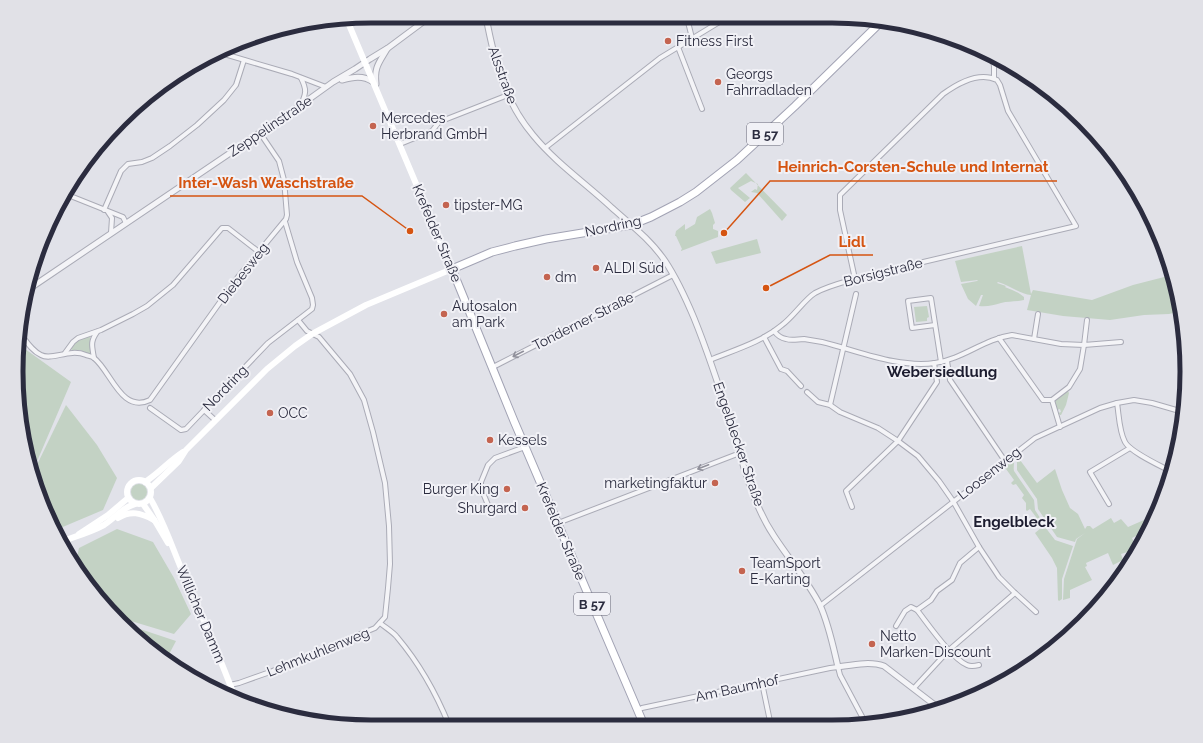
<svg xmlns="http://www.w3.org/2000/svg" width="1203" height="743" viewBox="0 0 1203 743" font-family="Raleway,sans-serif">
	<rect width="100%" height="100%" fill="#e1e2e9"/>
	<g fill="#c3d2c4">
		<polygon points="746,173 787,215 782,221 757,193 751,192 755,189 757,190 758,184 751,181 738,188 750,198 745,202 731,190 730,188"/>
		<polygon points="710,209 712,213 715,223 713,225 713,229 718,231 718,237 681,251 681,250 682,249 676,236 675,236 676,231 685,224 685,230 695,224 697,217"/>
		<polygon points="757,239 761,253 716,264 711,252"/>
		<path d="M1022 246 1031 294 1033 290 1092 300 1133 285 1172 275 1184 325V336L1178 312 1169 314 1144 315 1110 320 1063 316 1027 310 1031 295C1020 294 1009 285 998 282L997 283 1006 286 1005 287C1012 290 1018 292 1024 297V300C1016 302 1009 301 1001 303 994 305 987 307 979 306L983 295H981L976 306 968 299 961 284 977 281 978 280 961 282 955 261Z"/>
		<polygon points="927,306 929,317 927,318 927,321 916,322 914,307"/>
		<polygon points="89,336 90,337 90,347 91,353 89,354 80,350 72,350 71,349 77,341"/>
		<polygon points="18,340 25,349 71,382 32,473 28,464 17,348"/>
		<polygon points="1067,391 1068,391 1069,393 1066,405 1061,415 1060,415 1058,413 1061,412 1060,409 1057,410 1054,401 1055,399"/>
		<polygon points="66,405 97,445 117,478 103,510 58,529 33,473"/>
		<polygon points="1017,456 1037,483 1055,469 1062,490 1070,508 1078,514 1085,529 1087,526 1090,526 1093,529 1111,518 1114,523 1121,519 1128,527 1153,516 1154,519 1150,529 1132,538 1137,549 1121,554 1123,560 1113,565 1108,553 1086,563 1087,566 1085,567 1092,580 1070,590 1070,598 1063,600 1064,579 1077,539 1085,533 1076,539 1075,542 1057,537 1038,509 1037,499 1017,470 1017,463 1016,457"/>
		<path d="M1013 460C1015 463 1013 467 1014 471L1034 500 1035 510 1042 521 1040 523 1039 521 1033 520 1036 517 1030 509 1027 511 1026 510V503L1022 498 1024 495 1016 484 1013 485 1011 483 1014 480 1006 469 1002 470 1004 467Z"/>
		<circle cx="139" cy="492" r="8"/>
		<polygon points="1042,523 1055,540 1073,546 1062,579 1062,599 1059,601 1058,600 1057,568 1052,558 1035,533 1041,528 1042,526 1041,524"/>
		<polygon points="117,529 153,542 174,578 191,614 174,634 121,618 95,589 96,585 90,584 86,580 88,572 76,569 75,566 79,548"/>
		<polygon points="128,625 176,641 166,660 155,653"/>
	</g>
	<g fill="none" stroke-linecap="round" stroke-linejoin="round">
		<g stroke="#aaabb6" stroke-width="6">
			<g id="minor">
				<polyline points="687,18 692,38"/>
				<polyline points="678,47 702,109"/>
				<polyline points="221,53 292,74 326,87"/>
				<polyline points="992,57 994,66 994,78"/>
				<path d="M301 105C306 93 307 90 301 78"/>
				<polyline points="400,144 432,131 439,122 508,95"/>
				<polyline points="545,148 660,58 726,18"/>
				<polyline points="68,195 123,217 126,223"/>
				<polyline points="104,210 121,171 128,164 142,162 152,158 170,146 197,125 224,100 236,85 244,60"/>
				<polyline points="108,212 112,218 111,233"/>
				<polyline points="1087,320 1084,345 1121,342"/>
				<polyline points="935,325 912,328 908,301 931,298 941,362"/>
				<path d="M774 331C777 335 780 338 786 339 792 341 798 339 804 339 810 340 816 341 822 342 859 351 897 368 935 363 963 359 984 339 1012 335L1061 344 1084 345 1080 369 1069 387 1052 400"/>
				<path d="M20 333C26 341 32 351 41 355 52 361 69 348 86 355 88 356 92 356 94 358 111 371 121 414 150 400L238 277 286 219 287 215 284 180 279 161 260 133"/>
				<polyline points="764,337 781,369 787,371 801,386"/>
				<polyline points="999,338 1043,400 1052,400 1060,427"/>
				<polyline points="1034,339 1038,314"/>
				<polyline points="65,353 73,342 78,338 101,330 133,314 147,306 173,285 222,228 228,228 259,252"/>
				<path d="M94 358C92 346 90 342 97 332"/>
				<path d="M710 360C734 350 762 342 782 325 793 317 805 299 815 293 832 284 850 281 868 275L1076 226 1008 111 1000 85 997 80C979 71 958 83 943 94L840 195V210L855 279"/>
				<polyline points="947,361 950,380 1005,461"/>
				<path d="M493 367 542 342C552 332 565 330 577 324L673 275"/>
				<polyline points="807,392 818,402 830,405 840,412 878,428 898,441 918,456 939,481 953,501 979,547 999,577 1014,592 1036,612"/>
				<path d="M1117 403C1119 415 1119 431 1125 442 1130 452 1161 466 1172 472"/>
				<polyline points="830,405 856,294"/>
				<polyline points="150,408 181,430 186,429 268,343 312,309 313,305 312,298 297,262 286,225 285,222"/>
				<polyline points="204,410 215,420"/>
				<polyline points="1109,504 1090,472 1130,448"/>
				<polyline points="488,505 481,488 481,482 488,465 495,458 525,447"/>
				<polyline points="852,507 846,491 898,441 937,382 934,363"/>
				<polyline points="558,523 740,453"/>
				<polyline points="820,606 1035,438 1100,408 1117,403 1134,400 1152,403 1183,412"/>
				<polyline points="917,610 931,600 937,591 952,580 960,563 979,547"/>
				<path d="M380 623C386 628 393 632 397 637 419 663 436 693 449 725"/>
				<path d="M896 626 905 611 911 607 917 610C928 624 952 659 967 665 971 667 975 666 979 665"/>
				<polyline points="762,683 771,726"/>
				<polyline points="230,685 239,683 270,672 375,628 385,617 388,588 390,564 389,526 385,483 373,432 364,400 350,374 319,337 307,331 298,320"/>
				<polyline points="914,688 949,650 1015,593"/>
				<polyline points="638,710 642,708 830,668 838,667 840,675 866,724"/>
			</g>
		</g>
		<g stroke="#aaabb6" stroke-width="7">
			<g id="tertiary">
				<path d="M486 17C494 59 504 101 533 135 555 162 585 183 611 207 630 224 651 240 665 261 677 279 686 299 694 318 709 355 721 392 733 430 739 450 744 471 752 491 757 505 766 524 774 536 789 559 807 580 820 605 829 625 833 646 838 667 852 665 870 661 884 666L940 709"/>
				<path d="M342 80C353 77 363 75 373 82"/>
				<path d="M376 84C374 67 379 63 387 49"/>
				<polyline points="29,289 301,105 333,82 355,69 370,59 388,48 431,16"/>
			</g>
		</g>
		<g stroke="#a2a3b4" stroke-width="9">
			<polyline id="primary" points="644,725 514,421 452,269 492,252 515,246 546,239 631,225 651,217 680,202 696,192 737,160 795,106 883,20"/>
		</g>
		<use href="#minor" stroke="#f4f4f7" stroke-width="4"/>
		<use href="#tertiary" stroke="#f4f4f7" stroke-width="5"/>
		<g stroke="#fff" stroke-width="6">
			<circle cx="139" cy="492" r="12"/>
			<path d="M145 482C159 473 169 461 183 452"/>
			<polyline points="151,488 179,461 186,450 267,369 295,346 312,334 366,305 452,269 347,20"/>
			<path d="M150 498C163 520 171 544 181 568 200 611 219 655 236 700"/>
			<polyline points="143,504 155,521 168,543"/>
			<path d="M118 518C131 510 141 513 154 520"/>
			<polyline points="79,534 108,515 128,498"/>
			<path d="M63 541C77 536 91 532 104 525 115 518 123 507 135 504"/>
		</g>
		<use href="#primary" stroke="#fff" stroke-width="7"/>
	</g>
	<defs><path id="oneway-shaft" d="M-6 0H5M1.5-3L5.5 0L1.5 3" fill="none" stroke-width="1.6" stroke-linecap="round" stroke-linejoin="round"/></defs>
	<g stroke="#90909b">
		<use href="#oneway-shaft" transform="translate(518 354) rotate(153)"/>
		<use href="#oneway-shaft" transform="translate(703 467) rotate(159)"/>
	</g>
	<g fill="#c46450" stroke="#f1f1f6" stroke-width="1.5">
		<circle cx="668" cy="41" r="4"/>
		<circle cx="718" cy="82" r="4"/>
		<circle cx="373" cy="126" r="4"/>
		<circle cx="446" cy="205" r="4"/>
		<circle cx="596" cy="268" r="4"/>
		<circle cx="547" cy="277" r="4"/>
		<circle cx="444" cy="314" r="4"/>
		<circle cx="270" cy="413" r="4"/>
		<circle cx="490" cy="440" r="4"/>
		<circle cx="715" cy="483" r="4"/>
		<circle cx="507" cy="489" r="4"/>
		<circle cx="525" cy="508" r="4"/>
		<circle cx="742" cy="571" r="4"/>
		<circle cx="872" cy="644" r="4"/>
	</g>
	<g text-anchor="middle" dominant-baseline="central" stroke-width="4" stroke-linejoin="round" paint-order="stroke">
		<g fill="#f1f1f6" stroke="#666776" stroke-width="1">
			<rect x="747" y="123" width="36" height="22" rx="3"/>
			<rect x="574" y="593" width="36" height="22" rx="3"/>
		</g>
		<g font-size="13" font-weight="bold" fill="#2b2c3f">
			<text x="765" y="134">B 57</text>
			<text x="592" y="604">B 57</text>
		</g>
		<g font-size="14" fill="#2b2c3f" stroke="#f1f1f6" text-anchor="start">
			<text x="676" y="41">Fitness First</text>
			<text x="726" y="74">Georgs<tspan x="726" dy="16">Fahrradladen</tspan></text>
			<text x="381" y="118">Mercedes<tspan x="381" dy="16">Herbrand GmbH</tspan></text>
			<text x="454" y="205">tipster-MG</text>
			<text x="604" y="268">ALDI Süd</text>
			<text x="555" y="277">dm</text>
			<text x="452" y="306">Autosalon<tspan x="452" dy="16">am Park</tspan></text>
			<text x="278" y="413">OCC</text>
			<text x="498" y="440">Kessels</text>
			<text x="707" y="483" text-anchor="end">marketingfaktur</text>
			<text x="499" y="489" text-anchor="end">Burger King</text>
			<text x="517" y="508" text-anchor="end">Shurgard</text>
			<text x="750" y="563">TeamSport<tspan x="750" dy="16">E-Karting</tspan></text>
			<text x="880" y="636">Netto<tspan x="880" dy="16">Marken-Discount</tspan></text>
		</g>
		<g font-size="14" fill="#2b2c3f" stroke="#f1f1f6">
			<text transform="translate(503 75) rotate(70)">Alsstraße</text>
			<text transform="translate(270 126) rotate(-34)">Zeppelinstraße</text>
			<text transform="translate(613 226) rotate(-12)">Nordring</text>
			<text transform="translate(437 233) rotate(67)">Krefelder Straße</text>
			<text transform="translate(883 272) rotate(-14)">Borsigstraße</text>
			<text transform="translate(243 273) rotate(-52)">Diebesweg</text>
			<text transform="translate(583 321) rotate(-27)">Tonderner Straße</text>
			<text transform="translate(225 388) rotate(-46)">Nordring</text>
			<text transform="translate(739 444) rotate(71)">Engelblecker Straße</text>
			<text transform="translate(989 473) rotate(-38)">Loosenweg</text>
			<text transform="translate(561 531) rotate(67)">Krefelder Straße</text>
			<text transform="translate(201 614) rotate(67)">Willicher Damm</text>
			<text transform="translate(318 652) rotate(-22)">Lehmkuhlenweg</text>
			<text transform="translate(737 688) rotate(-12)">Am Baumhof</text>
		</g>
		<g font-size="15" font-weight="bold" fill="#1d1d30" stroke="#f1f1f6">
			<text x="942" y="372">Webersiedlung</text>
			<text x="1014" y="522">Engelbleck</text>
		</g>
	</g>
	<path d="M0 0H1203V743H0ZM371 23H832A348 348 0 0 1 1180 371V372A348 348 0 0 1 832 720H371A348 348 0 0 1 23 372V371A348 348 0 0 1 371 23Z" fill="#e1e1e7" fill-rule="evenodd"/>
	<path fill="none" stroke="#2b2c3f" stroke-width="5" d="M371 23H832A348 348 0 0 1 1180 371V372A348 348 0 0 1 832 720H371A348 348 0 0 1 23 372V371A348 348 0 0 1 371 23Z"/>
	<path fill="none" stroke="#d55411" stroke-width="1.5" d="M724 233L770 181H1057M410 231L362 196H170M766 288L830 255H873"/>
	<g fill="#d55411" stroke="#f1f1f6" stroke-width="1.5">
		<circle cx="724" cy="233" r="4"/>
		<circle cx="410" cy="231" r="4"/>
		<circle cx="766" cy="288" r="4"/>
	</g>
	<g font-size="15" text-anchor="middle" font-weight="bold" fill="#d55411" stroke="#f1f1f6" stroke-width="4" stroke-linejoin="round" paint-order="stroke">
		<text x="913" y="172">Heinrich-Corsten-Schule und Internat</text>
		<text x="266" y="188">Inter-Wash Waschstraße</text>
		<text x="852" y="247">Lidl</text>
	</g>
</svg>
